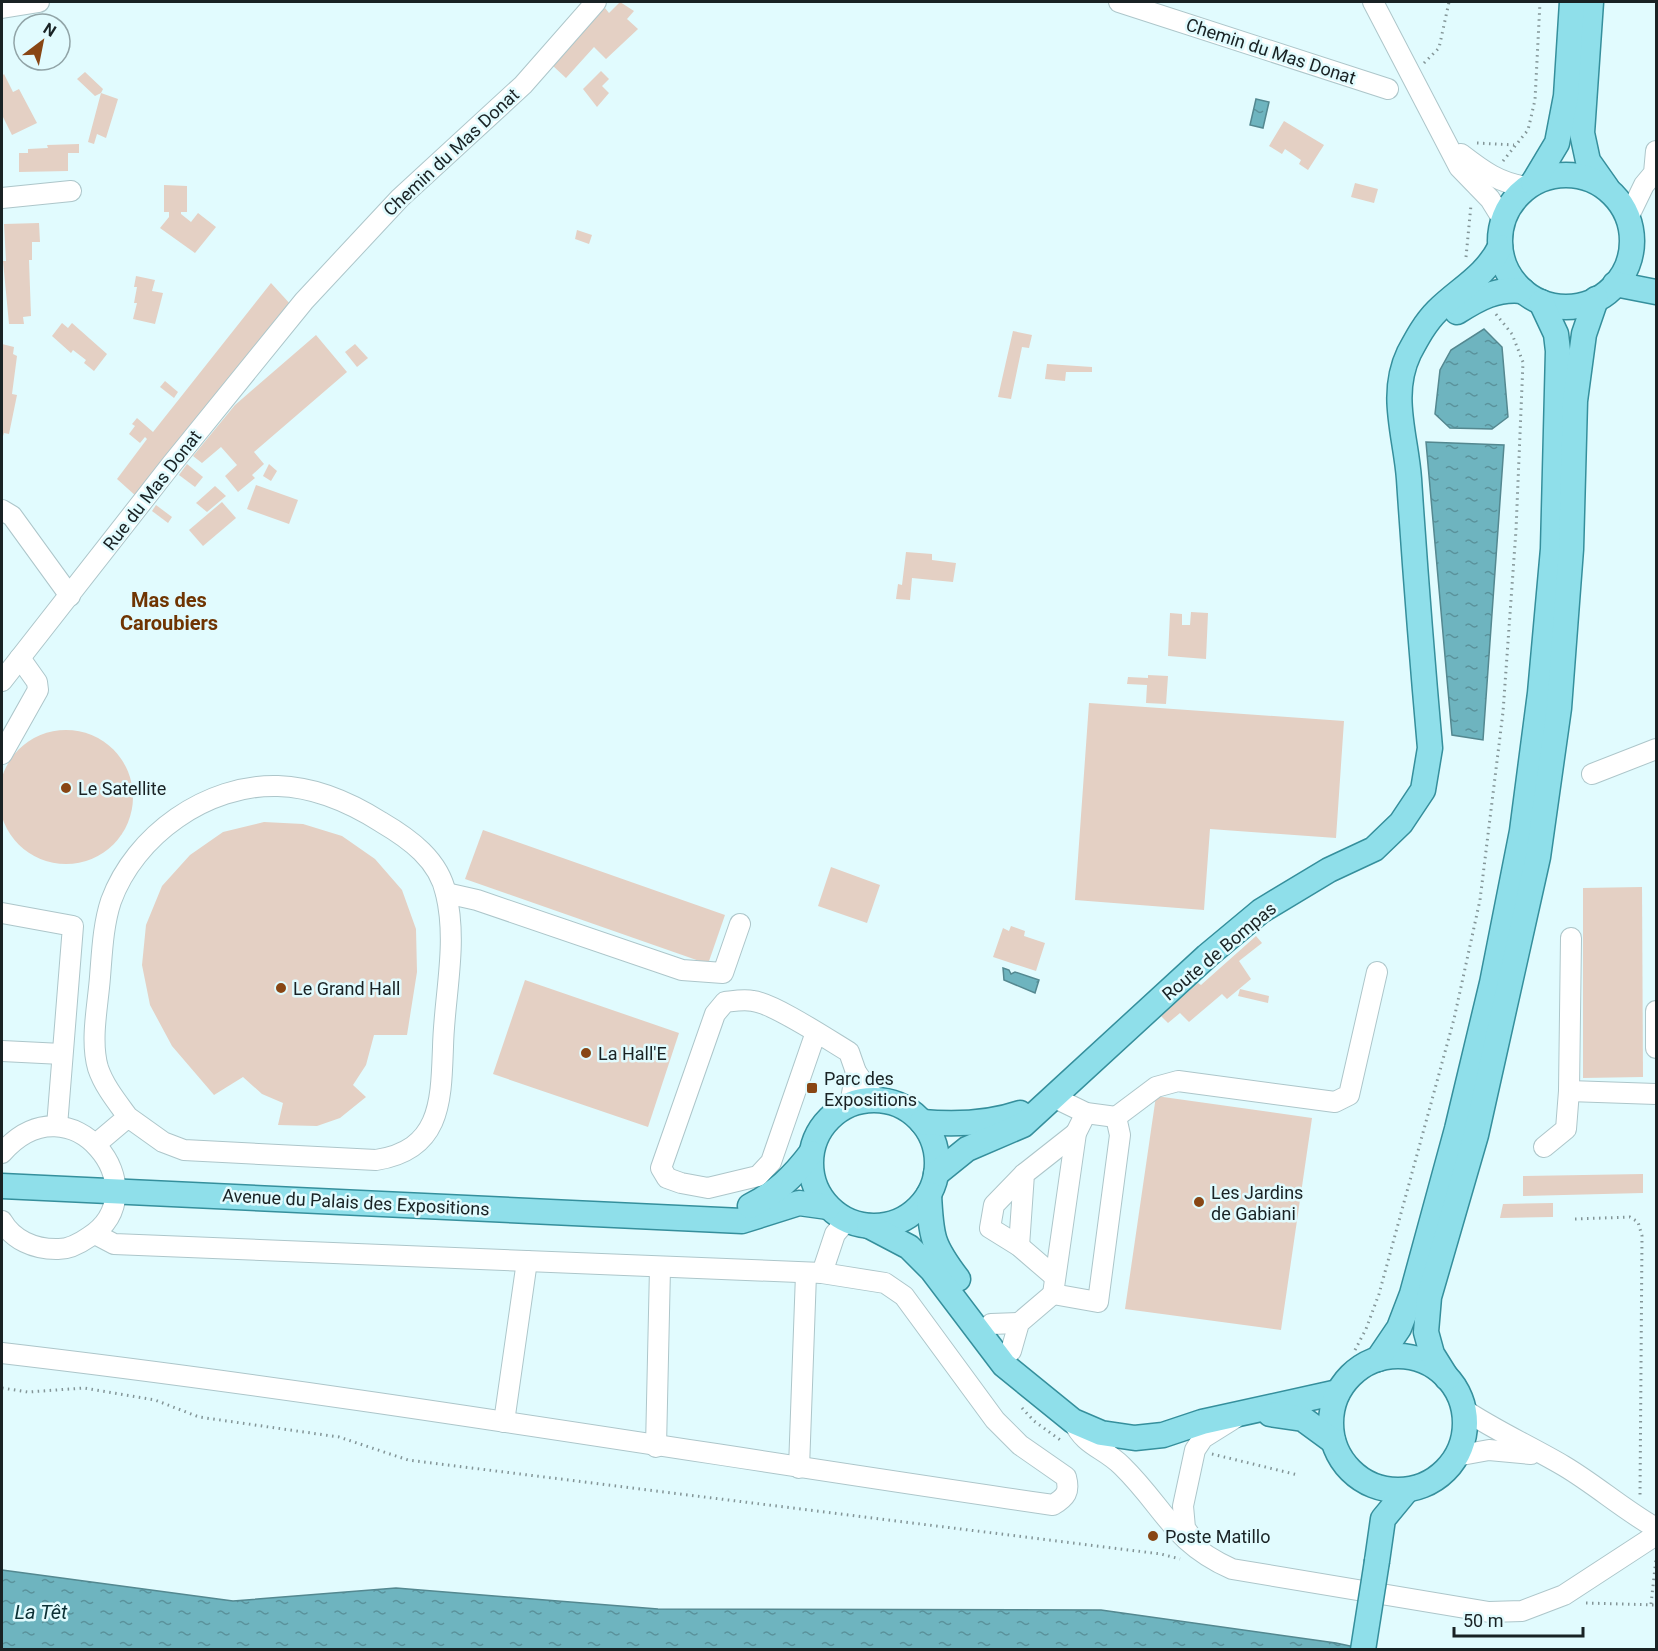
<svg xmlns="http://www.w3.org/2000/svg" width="1658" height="1651" viewBox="0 0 1658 1651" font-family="Roboto,sans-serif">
	<defs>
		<pattern id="water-ripples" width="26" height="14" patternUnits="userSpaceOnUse" patternTransform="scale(1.5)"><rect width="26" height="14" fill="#6eb4bf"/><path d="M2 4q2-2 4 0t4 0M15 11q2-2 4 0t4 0" fill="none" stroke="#5a929b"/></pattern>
	</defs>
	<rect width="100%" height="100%" fill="#e1fbfe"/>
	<g fill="url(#water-ripples)" stroke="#548890" stroke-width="1.5">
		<polygon points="1256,99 1269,102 1263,128 1250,125"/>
		<polygon points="1484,329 1502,347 1508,417 1492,429 1450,428 1435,414 1440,370 1451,350"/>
		<polygon points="1426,442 1504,445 1483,740 1452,735"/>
		<polygon points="1003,968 1009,970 1011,974 1015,972 1039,980 1035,993 1004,980"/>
		<polygon points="2,1570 233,1601 396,1588 658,1609 1101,1610 1336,1643 1364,1649 2,1650"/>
	</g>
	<g fill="#e4d0c4">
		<polygon points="620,2 634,11 627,19 638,29 606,59 594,47 566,78 552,65 605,8 609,13"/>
		<polygon points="601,71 609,79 602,86 609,93 597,107 583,89"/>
		<polygon points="85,72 103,89 101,93 118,99 106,138 97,134 94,144 88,142 101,93 95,96 77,79"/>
		<polygon points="4,74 13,92 19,89 37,123 12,135 2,115 2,76"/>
		<polygon points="1284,121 1324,145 1308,170 1299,164 1301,160 1285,149 1282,154 1269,146"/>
		<polygon points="79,144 79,153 68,153 68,171 19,172 19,153 28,153 28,149 48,148 47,145"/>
		<polygon points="1355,183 1378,189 1374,203 1351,197"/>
		<polygon points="164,185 187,186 187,212 181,212 181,214 191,222 198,213 216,227 195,253 160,228 169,217 169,212 164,212"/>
		<polygon points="39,223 40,242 32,242 32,260 29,260 31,316 23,317 24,324 9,324 3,261 6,261 4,224"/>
		<polygon points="577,230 592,235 589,244 575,239"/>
		<polygon points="136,276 155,280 152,291 163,293 155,324 133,319 137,303 134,303 137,287 134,287"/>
		<polygon points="271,283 292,306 137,497 117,479 147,439 145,437 140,443 129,434 135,426 132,424 137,418 153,432"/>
		<polygon points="62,323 68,328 72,323 107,354 94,371 84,363 86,360 73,350 71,353 52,336"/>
		<polygon points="1013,331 1032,335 1029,348 1022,347 1011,399 998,397"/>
		<polygon points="316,335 347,372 254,452 264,464 252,475 255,478 238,492 225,476 237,465 221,447 202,463 193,456 235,405"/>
		<polygon points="2,344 14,347 13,354 17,356 12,394 17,395 9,434 4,433 2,439"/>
		<polygon points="355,344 368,358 357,367 345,352"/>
		<polygon points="1047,364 1092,367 1092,372 1066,372 1065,381 1045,379"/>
		<polygon points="165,381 178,392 174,398 160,387"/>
		<polygon points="187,464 203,477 195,487 179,475"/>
		<polygon points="269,464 277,471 271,481 263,476"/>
		<polygon points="256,485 298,500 289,524 247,509"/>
		<polygon points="215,486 226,496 207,512 196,503"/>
		<polygon points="222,502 236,518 203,546 189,530"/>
		<polygon points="156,505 172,517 168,523 152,511"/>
		<polygon points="906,552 932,554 932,560 956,563 953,582 912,578 910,600 896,599 898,584 902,585"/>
		<polygon points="1191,612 1208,613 1206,659 1168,656 1170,613 1182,614 1182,625 1190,625"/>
		<polygon points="1148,675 1168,676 1166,704 1146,703 1147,685 1127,684 1128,677 1148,678"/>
		<polygon points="1089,703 1344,721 1336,838 1210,829 1204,910 1075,900"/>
		<circle cx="66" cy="797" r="67"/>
		<polygon points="264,822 303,824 342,836 375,859 402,890 416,929 417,972 407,1035 374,1035 366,1065 353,1085 366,1097 340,1118 317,1126 278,1125 283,1103 262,1094 243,1077 214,1095 172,1046 150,1005 142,965 146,925 162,886 190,855 223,832"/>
		<polygon points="483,830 725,915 708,964 465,879"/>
		<polygon points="831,867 880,885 867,923 818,906"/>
		<polygon points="1642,887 1643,1077 1583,1078 1583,888"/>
		<polygon points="1011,926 1025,931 1024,936 1045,943 1036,971 993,957 1003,928 1009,931"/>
		<polygon points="1256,936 1262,943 1239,961 1251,979 1227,999 1222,994 1189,1022 1180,1013 1168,1023 1161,1016 1198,983 1201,985"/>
		<polygon points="525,980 679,1033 648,1127 493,1074"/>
		<polygon points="1240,989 1269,996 1268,1003 1238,996"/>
		<polygon points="1156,1096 1312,1118 1281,1330 1125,1309"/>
		<polygon points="1643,1174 1643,1193 1523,1196 1523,1176"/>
		<polygon points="1553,1203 1553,1217 1500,1218 1503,1204"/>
	</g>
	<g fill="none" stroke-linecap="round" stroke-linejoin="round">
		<g stroke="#adc6ca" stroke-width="22">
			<g id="minor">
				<polyline points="1119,2 1388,89"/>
				<polyline points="1373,2 1459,167 1490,199 1503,220"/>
				<polyline points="2,8 39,2"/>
				<path d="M1461 154C1483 171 1499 183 1527 187"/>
				<polyline points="2,198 71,191"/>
				<polyline points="1628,218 1644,185 1654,173 1656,151"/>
				<polyline points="2,510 12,516 70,596"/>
				<polyline points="2,681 171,465 304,301 400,198 523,85 596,2"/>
				<polyline points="2,754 38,690 37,682 20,658"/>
				<polyline points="1592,774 1656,749"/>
				<polyline points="446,893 477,900 682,970 723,973 740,924"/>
				<polyline points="2,913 73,926 57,1126"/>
				<polyline points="1656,1011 1656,1048"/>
				<path d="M816 1032 771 1162 758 1176 708 1188 681 1183 667 1178 661 1168 715 1014 725 1002C734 1001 744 999 753 1001 773 1003 829 1040 849 1052L856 1072"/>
				<polyline points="2,1051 62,1054"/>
				<polyline points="1569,1091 1656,1094"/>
				<polyline points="1053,1097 1086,1113 1116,1117"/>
				<polyline points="850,1104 856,1072 875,1099"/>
				<polyline points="1086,1113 1076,1133 1053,1294 1098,1302 1120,1135 1116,1117"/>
				<polyline points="1116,1117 1156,1087 1178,1081 1335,1102 1349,1095 1377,972"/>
				<path d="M96 1144 128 1117C117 1102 104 1086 98 1068 90 1040 98 1005 100 977 102 953 103 925 111 901 135 835 207 784 278 786 314 787 351 803 381 822 410 839 439 860 446 894 458 944 444 997 443 1047 441 1102 441 1150 376 1160L184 1150 163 1142 128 1117"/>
				<polyline points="1544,1147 1566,1129 1569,1091 1571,938"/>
				<path d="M2 1153C71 1074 161 1191 89 1237 79 1244 68 1250 56 1249 34 1249 13 1240 2 1221"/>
				<polyline points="1024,1174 994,1205 990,1228 1019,1246 1055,1277"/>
				<polyline points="1019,1246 1024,1174 1076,1133"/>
				<polyline points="822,1273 835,1234 847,1220"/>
				<polyline points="991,1324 1019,1323"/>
				<polyline points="1011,1351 1019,1323 1053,1294"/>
				<path d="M2 1353C353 1394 703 1454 1053 1505 1066 1497 1070 1492 1066 1477L1020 1445 995 1420 904 1296 885 1283 822 1273 114 1244 95 1234"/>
				<path d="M1463 1409C1496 1431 1530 1446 1564 1466 1596 1485 1624 1510 1656 1528"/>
				<path d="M1073 1421C1085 1447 1103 1447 1122 1466 1165 1508 1172 1542 1232 1569L1489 1612 1522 1611 1564 1595 1656 1535"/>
				<polyline points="504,1422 527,1261"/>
				<polyline points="656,1447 660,1268"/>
				<polyline points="1456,1456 1489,1450 1531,1454"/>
				<polyline points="799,1468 806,1274"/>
				<polyline points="1196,1544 1185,1528 1183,1506 1195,1450 1203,1438 1235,1418"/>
			</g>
		</g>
		<g stroke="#358f9c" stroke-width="27">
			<g id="major">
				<polyline points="1591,2 1582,133 1588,161 1607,188"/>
				<circle cx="1566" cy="241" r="66"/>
				<polyline points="1533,183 1557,143 1566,96 1572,2"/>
				<polyline points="1615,284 1656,292"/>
				<path d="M1457 312C1479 298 1497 288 1523 291"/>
				<circle cx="874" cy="1163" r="63"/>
				<path d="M922 1122C956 1125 988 1124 1020 1113"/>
				<path d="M936 1174 967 1149 1023 1125 1207 956 1261 911 1329 870 1374 849 1401 823 1423 790 1430 748C1422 658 1415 569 1409 479 1406 436 1389 395 1409 353 1417 338 1425 323 1437 311 1459 289 1485 277 1500 247"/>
				<polyline points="2,1186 742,1221 799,1203 828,1207"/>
				<path d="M929 1194C931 1237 932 1245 958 1279"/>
				<path d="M750 1206C776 1193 793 1177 811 1153"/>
				<polyline points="869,1226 909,1247 932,1270 1004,1365 1073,1421 1101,1433 1135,1438 1163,1435 1202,1422 1338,1392"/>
				<circle cx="1398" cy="1423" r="67"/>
				<polyline points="1378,1359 1399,1328 1412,1294 1457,1129 1492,983 1522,831 1540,693 1553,549 1558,351 1556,334 1541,302"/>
				<polyline points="1447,1378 1432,1354 1426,1332 1429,1297 1476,1135 1538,857 1559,708 1571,549 1575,401 1584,334 1596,299"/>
				<polyline points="1270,1414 1303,1419 1333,1441"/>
				<polyline points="1377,1561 1383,1519 1407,1490"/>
			</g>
		</g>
		<g stroke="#839597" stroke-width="3" stroke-dasharray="1.5 4.5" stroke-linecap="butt">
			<polyline points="1424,63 1439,48 1449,2"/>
			<polyline points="1477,143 1514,145"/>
			<polyline points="1503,161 1528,130 1535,100 1540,2"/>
			<polyline points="1466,257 1471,205"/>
			<polyline points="1575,1219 1630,1217 1638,1222 1642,1236 1640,1497"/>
			<polyline points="1355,1350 1366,1329 1379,1294 1454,1019 1480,900 1503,712 1516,530 1523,362 1512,334 1495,313"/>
			<polyline points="2,1388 28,1392 84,1388 155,1400 199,1417 339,1437 408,1460 1161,1554 1180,1559"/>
			<polyline points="1022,1408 1034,1421 1063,1442"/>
			<polyline points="1212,1454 1298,1475"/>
			<polyline points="1586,1603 1656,1605"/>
			<polyline points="1651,1604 1656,1559"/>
		</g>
		<use href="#minor" stroke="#fff" stroke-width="20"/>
		<use href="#major" stroke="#8fdfea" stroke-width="24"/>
		<g stroke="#358f9c" stroke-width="27" stroke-linecap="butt">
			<polyline id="major-bridge" points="1363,1650 1377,1561"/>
		</g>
		<use href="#major-bridge" stroke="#8fdfea" stroke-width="24"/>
	</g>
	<g fill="#884614" stroke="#e1fbfe" stroke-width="2">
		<circle cx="66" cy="788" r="6"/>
		<circle cx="281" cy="988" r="6"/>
		<circle cx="586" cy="1053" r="6"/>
		<rect x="806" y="1082" width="12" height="12" rx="3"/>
		<circle cx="1199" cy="1202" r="6"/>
		<circle cx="1153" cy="1536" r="6"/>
	</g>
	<g text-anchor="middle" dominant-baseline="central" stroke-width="5" stroke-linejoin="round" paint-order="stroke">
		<g font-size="18" fill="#192224" stroke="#e1fbfe">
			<text transform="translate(1271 51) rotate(18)">Chemin du Mas Donat</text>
			<text transform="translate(451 152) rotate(-43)">Chemin du Mas Donat</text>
			<text transform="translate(152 490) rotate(-52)">Rue du Mas Donat</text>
			<text transform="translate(1219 951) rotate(-40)">Route de Bompas</text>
			<text transform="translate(356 1202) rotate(3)">Avenue du Palais des Expositions</text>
		</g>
		<g font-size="18" fill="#192224" stroke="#e1fbfe" text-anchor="start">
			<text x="78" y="788">Le Satellite</text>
			<text x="293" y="988">Le Grand Hall</text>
			<text x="598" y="1053">La Hall'E</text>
			<text x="824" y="1078">Parc des<tspan x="824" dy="21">Expositions</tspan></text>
			<text x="1211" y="1192">Les Jardins<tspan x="1211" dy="21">de Gabiani</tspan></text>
			<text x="1165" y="1536">Poste Matillo</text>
		</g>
		<g font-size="20" font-weight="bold" fill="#6f3402" stroke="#e1fbfe">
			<text x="169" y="600">Mas des<tspan x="169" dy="23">Caroubiers</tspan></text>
		</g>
		<g font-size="20" font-style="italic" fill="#0c3034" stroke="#e1fbfe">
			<text x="41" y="1612">La Têt</text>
		</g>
	</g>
	<rect width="1658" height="1651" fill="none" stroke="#192224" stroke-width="6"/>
	<g transform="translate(42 42) rotate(32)"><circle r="28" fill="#e1fbfe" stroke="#91a4a7" stroke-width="1.5"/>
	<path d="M0-4.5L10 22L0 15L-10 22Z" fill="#884614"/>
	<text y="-9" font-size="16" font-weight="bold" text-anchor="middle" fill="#192224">N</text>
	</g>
	<path d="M1454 1627v9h129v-9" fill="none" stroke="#192224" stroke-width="3"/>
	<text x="1463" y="1627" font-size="18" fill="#192224" stroke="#e1fbfe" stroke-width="4.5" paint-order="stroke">50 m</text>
</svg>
